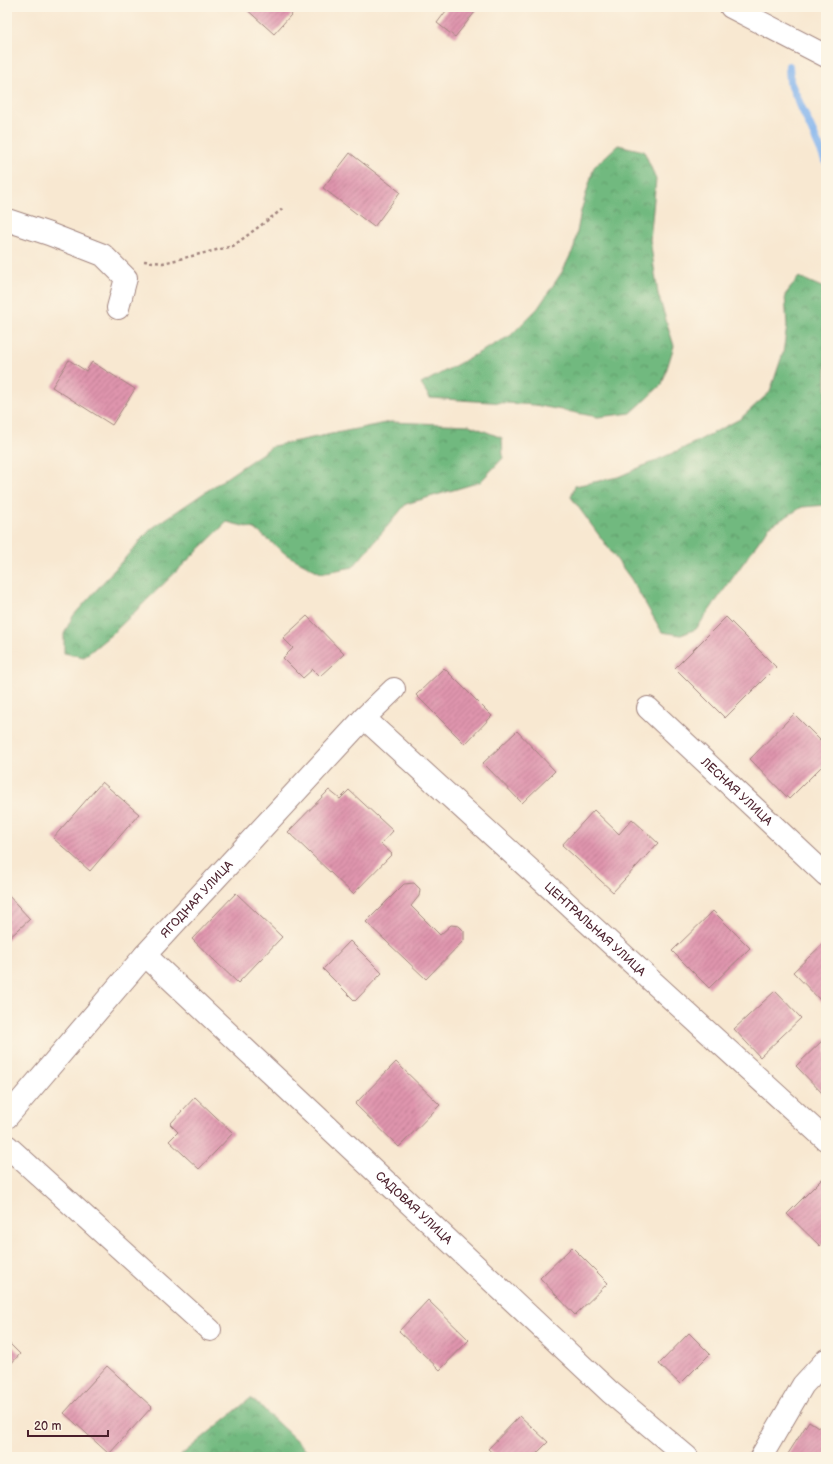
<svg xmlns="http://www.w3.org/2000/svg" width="833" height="1464" viewBox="0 0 833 1464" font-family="'Balsamiq Sans',sans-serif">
	<defs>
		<pattern id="forest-crowns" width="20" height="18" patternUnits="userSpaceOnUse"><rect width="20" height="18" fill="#71b97f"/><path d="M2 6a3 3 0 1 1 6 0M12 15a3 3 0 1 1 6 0" fill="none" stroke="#5f9668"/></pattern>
		<pattern id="building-hatch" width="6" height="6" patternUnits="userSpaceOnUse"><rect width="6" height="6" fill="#df94ad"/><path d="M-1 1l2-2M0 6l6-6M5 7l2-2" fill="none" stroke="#b7788d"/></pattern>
	</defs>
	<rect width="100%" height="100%" fill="#fcf5e5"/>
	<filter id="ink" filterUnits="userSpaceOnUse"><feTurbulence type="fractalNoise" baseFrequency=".025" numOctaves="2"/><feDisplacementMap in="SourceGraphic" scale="8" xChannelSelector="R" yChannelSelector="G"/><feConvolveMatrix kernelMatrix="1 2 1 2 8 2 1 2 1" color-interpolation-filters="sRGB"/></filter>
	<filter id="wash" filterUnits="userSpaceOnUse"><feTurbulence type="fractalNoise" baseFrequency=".012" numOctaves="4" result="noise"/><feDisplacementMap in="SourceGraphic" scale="16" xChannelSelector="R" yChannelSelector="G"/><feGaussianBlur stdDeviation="0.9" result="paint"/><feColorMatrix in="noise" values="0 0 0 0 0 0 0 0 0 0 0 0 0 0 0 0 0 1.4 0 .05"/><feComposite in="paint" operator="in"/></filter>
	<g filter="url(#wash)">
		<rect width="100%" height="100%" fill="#f8e8d1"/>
		<g fill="url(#forest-crowns)" stroke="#5e6c55">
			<polygon points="618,145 644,151 656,179 650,240 658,294 674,346 662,384 631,413 598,417 535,405 430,398 421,384 510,336 538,308 562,272 574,248 581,211 594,167"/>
			<polygon points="799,277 826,289 826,505 802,507 769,527 696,629 681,635 662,632 631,579 571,497 575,486 618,477 684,448 740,419 770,392 783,353 787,326 785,295"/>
			<polygon points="390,422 469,425 502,438 503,458 480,482 406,504 353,567 321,573 287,555 255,529 227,522 113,633 84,657 64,653 64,634 73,616 151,529 273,446"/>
			<polygon points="251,1398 314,1457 179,1457"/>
		</g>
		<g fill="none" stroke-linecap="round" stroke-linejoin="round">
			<polyline stroke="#82b4ee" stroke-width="8" points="789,66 790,82 826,162"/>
		</g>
		<g id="blocks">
			<g fill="url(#building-hatch)">
				<polygon points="244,7 298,7 274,34"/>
				<polygon points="449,7 479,7 455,37 437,23"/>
				<polygon points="350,153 400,192 374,227 323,188"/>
				<polygon points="69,360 86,371 92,362 135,389 112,425 52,387"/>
				<polygon points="307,616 344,654 320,676 313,669 303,678 283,658 293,648 283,638"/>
				<polygon points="726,617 776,667 725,718 675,668"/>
				<polygon points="444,668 492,716 465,744 416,695"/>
				<polygon points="794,714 826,746 826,762 789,799 750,759"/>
				<polygon points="517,731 555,771 522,803 483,763"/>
				<polygon points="102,782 139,814 90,871 53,838"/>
				<polygon points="329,790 340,799 349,790 393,831 381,844 392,854 353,894 288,832"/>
				<polygon points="594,810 619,834 632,819 658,843 613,892 562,845"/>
				<polygon points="414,883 420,889 419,896 411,906 440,935 451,925 459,926 464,931 464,940 426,979 366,922 404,884"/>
				<polygon points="236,893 282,937 238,983 192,939"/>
				<polygon points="7,894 30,919 7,940"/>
				<polygon points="713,911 750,948 709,988 672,951"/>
				<polygon points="350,941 382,973 355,1001 323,969"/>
				<polygon points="826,941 826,1002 824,1004 793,972"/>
				<polygon points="775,991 801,1018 760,1057 734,1029"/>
				<polygon points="826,1037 826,1097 796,1066"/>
				<polygon points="396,1062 440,1105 399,1147 355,1104"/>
				<polygon points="195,1097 233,1133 199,1169 169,1141 178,1132 170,1124"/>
				<polygon points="823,1178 826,1181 826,1240 820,1246 787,1214"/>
				<polygon points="572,1247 608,1283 575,1315 540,1278"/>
				<polygon points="428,1300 469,1340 440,1370 399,1331"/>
				<polygon points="689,1333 710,1354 680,1384 659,1364"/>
				<polygon points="7,1341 20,1354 7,1368"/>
				<polygon points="107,1366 152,1407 109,1454 64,1413"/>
				<polygon points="520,1416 548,1442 533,1457 497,1457 488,1449"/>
				<polygon points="809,1421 826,1432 826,1457 786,1457"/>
			</g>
		</g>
	</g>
	<g filter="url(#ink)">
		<use href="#blocks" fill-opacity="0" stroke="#a1847e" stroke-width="1"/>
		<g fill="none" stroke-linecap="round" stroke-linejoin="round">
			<g stroke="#a1847e" stroke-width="24">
				<g id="minor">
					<polyline points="7,220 49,234 103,255 126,278 118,308"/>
					<path id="s1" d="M648 708 826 875"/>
					<path id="s2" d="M364 718 826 1140"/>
					<path id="s3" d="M145 955 610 1392 687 1457"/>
					<path id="s4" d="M7 1117 145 955 364 718 394 689"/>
					<polyline points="7,1146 210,1330"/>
					<polyline points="761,1457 803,1385 826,1360"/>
				</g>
			</g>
			<g stroke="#a1847e" stroke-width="24">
				<polyline id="highway" points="731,7 826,56"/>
			</g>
			<polyline stroke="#a1847e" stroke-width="2.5" stroke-dasharray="3 3" stroke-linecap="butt" points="144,261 163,263 233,246 284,208"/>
			<use href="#minor" stroke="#fff" stroke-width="22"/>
			<use href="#highway" stroke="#fff" stroke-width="22"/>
		</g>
	</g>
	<g text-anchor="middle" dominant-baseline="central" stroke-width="3.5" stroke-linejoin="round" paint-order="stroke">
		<g font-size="12" fill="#4a1f2b" stroke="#fcf5e5">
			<text stroke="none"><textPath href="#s1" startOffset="122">ЛЕСНАЯ УЛИЦА</textPath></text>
			<text stroke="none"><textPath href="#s4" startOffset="289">ЯГОДНАЯ УЛИЦА</textPath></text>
			<text stroke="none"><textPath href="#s2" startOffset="313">ЦЕНТРАЛЬНАЯ УЛИЦА</textPath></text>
			<text stroke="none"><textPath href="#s3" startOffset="369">САДОВАЯ УЛИЦА</textPath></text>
		</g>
	</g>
	<rect width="833" height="1464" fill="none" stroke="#fcf5e5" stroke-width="24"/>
	<path d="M28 1430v6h80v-6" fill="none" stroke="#4a1f2b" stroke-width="2"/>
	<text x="34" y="1430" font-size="12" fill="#4a1f2b" stroke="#fcf5e5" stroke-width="3" paint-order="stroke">20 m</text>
</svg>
